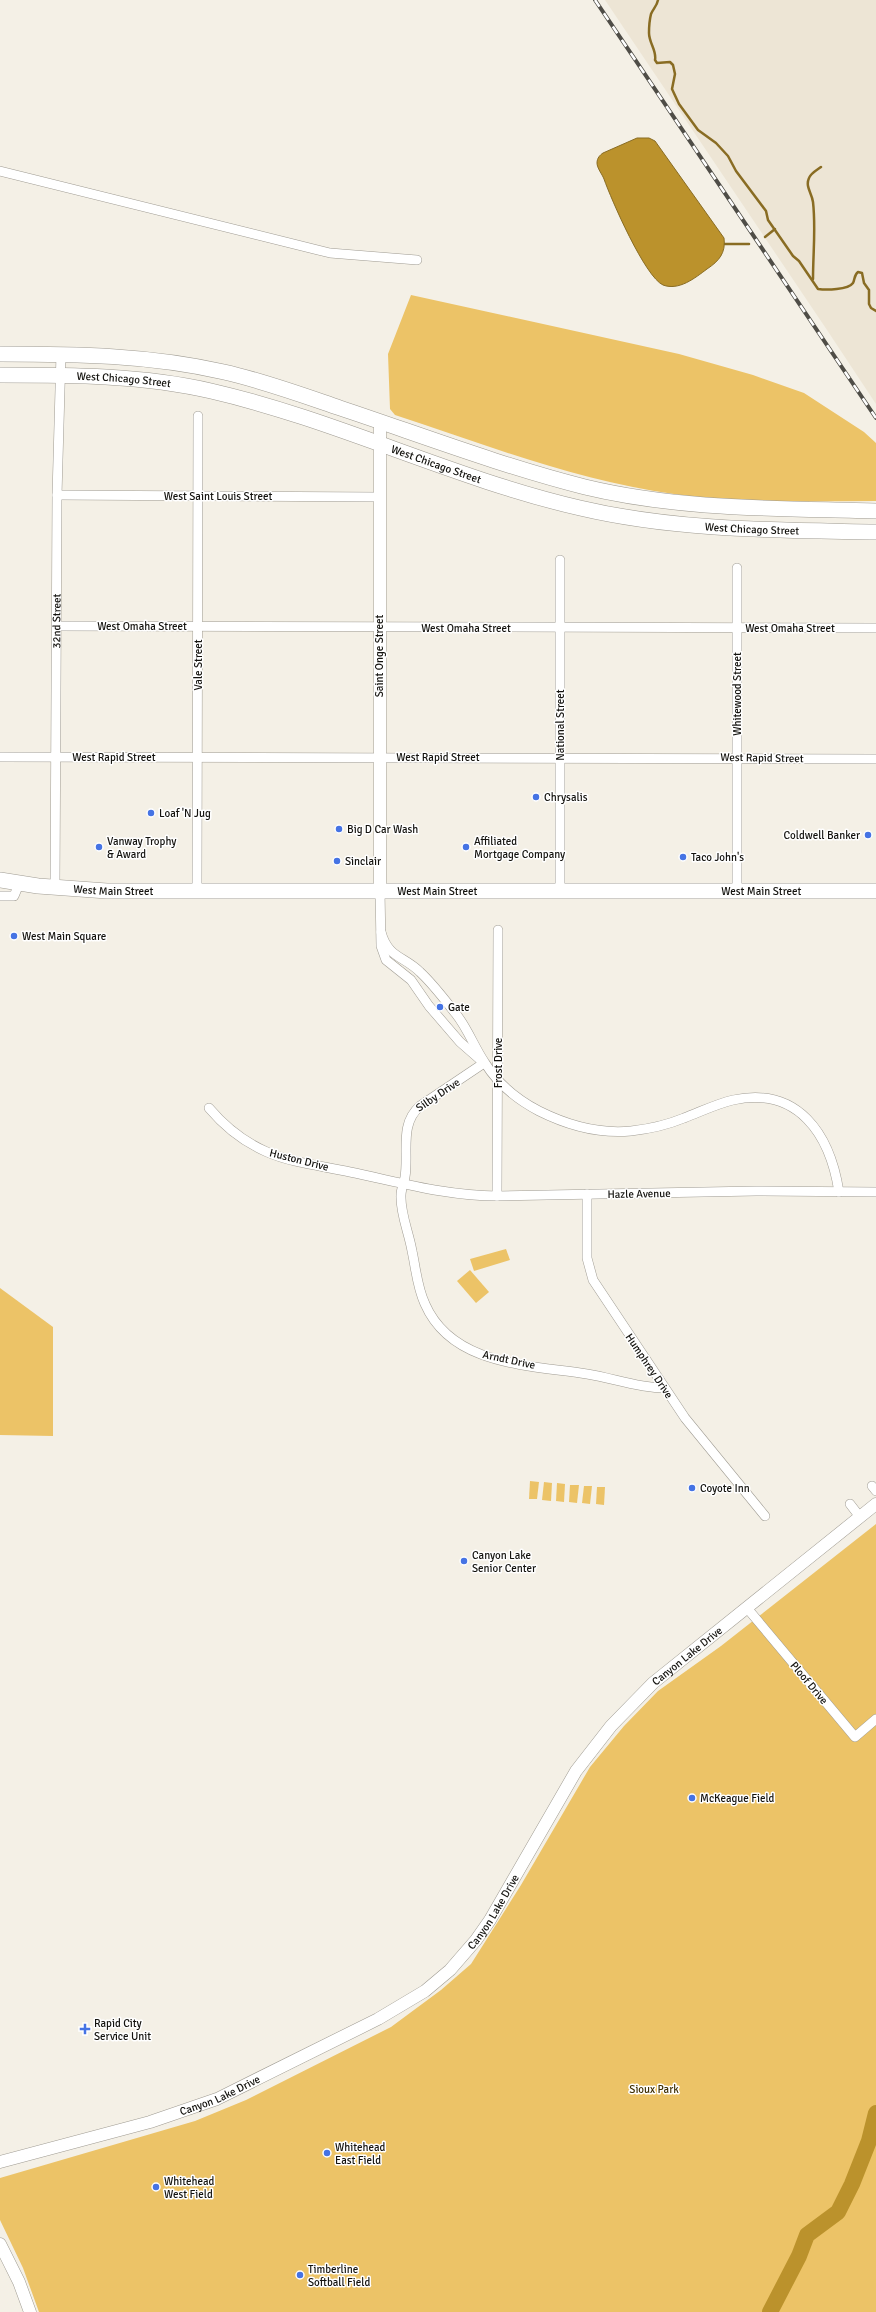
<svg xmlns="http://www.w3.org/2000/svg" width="876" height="2312" viewBox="0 0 876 2312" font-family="Signika,sans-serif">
	<rect width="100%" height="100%" fill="#f4f0e6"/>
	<polygon fill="#ede5d5" points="605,0 876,0 876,404 827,330"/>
	<g fill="#ecc367">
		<path d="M411 295 679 354 753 375 804 393 864 432 876 443V501C809 501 741 504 674 494 578 481 486 445 395 415L390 409 388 354Z"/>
		<polygon points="506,1249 510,1260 474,1271 470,1259"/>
		<polygon points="470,1270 489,1292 476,1303 457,1281"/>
		<polygon points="0,1288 53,1327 53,1436 0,1435"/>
		<polygon points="530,1481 539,1482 537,1499 529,1499"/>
		<polygon points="544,1482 552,1483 551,1501 542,1500"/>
		<polygon points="557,1483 565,1484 564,1502 556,1501"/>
		<polygon points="570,1485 579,1485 577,1503 569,1502"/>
		<polygon points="584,1486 592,1486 590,1504 582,1503"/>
		<polygon points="597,1487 605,1487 604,1505 596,1504"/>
		<polygon points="876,1524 876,2312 39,2312 23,2268 0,2220 0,2178 195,2121 246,2100 391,2027 441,1990 471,1964 521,1885 590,1767 624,1726 658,1691 721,1646"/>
	</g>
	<path fill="#bb922c" stroke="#896c23" d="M637 138H649L655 141 724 238C726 253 719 261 707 269 695 278 679 291 663 285 645 277 611 199 604 179 602 174 597 168 597 163 597 158 600 155 603 153Z"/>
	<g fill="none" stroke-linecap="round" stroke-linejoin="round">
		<g stroke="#896c23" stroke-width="2.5">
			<path d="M658 0C657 6 653 9 651 14 650 18 649 28 649 33 649 43 657 51 655 60L657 63 670 62 673 65 675 74 672 89 679 104 698 130 716 143 728 156 736 171 766 211 768 220 793 256 799 261 818 289C826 290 848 290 853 283 855 279 854 275 858 272L862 273 864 283 869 290V304L871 308 876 311"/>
			<polyline points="765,237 775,229"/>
			<polyline points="725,244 749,244"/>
			<path d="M813 279C813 253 816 228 813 202 812 193 805 187 809 178 811 173 817 170 821 167"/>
		</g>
		<polyline stroke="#bb922c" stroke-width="16" points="770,2312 799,2256 807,2235 838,2212 852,2184 869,2141 876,2113"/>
		<g stroke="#9f9b92" stroke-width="10">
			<g id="minor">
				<polyline points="0,171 330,253 417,260"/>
				<polyline points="57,495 379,497"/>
				<polyline points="57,626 876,628"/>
				<polyline points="0,757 876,759"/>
				<path id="s1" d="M55 888 57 495 61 354"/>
				<polyline points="197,890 198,416"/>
				<polyline points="380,891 381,946 386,960 411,980 429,1006 460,1042 484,1063"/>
				<polyline points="560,891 560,560"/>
				<polyline points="737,891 737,568"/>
				<polyline points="0,896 14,896 19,884"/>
				<path d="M381 932C388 958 404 956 420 972 433 984 445 1000 456 1014 468 1029 474 1047 485 1063 498 1084 518 1100 539 1111 567 1125 600 1134 631 1131 649 1129 667 1125 684 1118 700 1112 716 1104 733 1100 798 1086 830 1134 839 1192"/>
				<path d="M484 1063 420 1106C399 1124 409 1153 405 1177 404 1183 401 1189 401 1195 400 1213 409 1233 412 1251 416 1269 417 1287 425 1304 452 1366 530 1365 587 1374 613 1378 637 1388 664 1388"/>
				<path d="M209 1108C225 1127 244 1142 267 1152 292 1163 323 1166 350 1172 399 1182 446 1196 497 1196L756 1191 876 1192"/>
				<polyline points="587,1194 587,1258 593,1280 685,1418 765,1516"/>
				<polyline points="497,1196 498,930"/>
				<polyline points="872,1486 876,1491"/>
				<polyline points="850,1504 860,1517"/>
				<polyline points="747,1608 855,1737 876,1719"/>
			</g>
		</g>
		<g stroke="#9f9b92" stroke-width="13">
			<g id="tertiary">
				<polyline points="380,421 380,891"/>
				<path id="s2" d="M0 2162 150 2122 217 2099 378 2019 425 1991 450 1970 476 1940 490 1920 576 1771 611 1726 653 1683 876 1504"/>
				<polyline points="0,2244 19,2282 30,2312"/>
			</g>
		</g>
		<g stroke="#9f9b92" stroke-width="16">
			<g id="primary">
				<path d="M0 354C76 354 150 355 224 372 264 381 302 395 340 408 421 435 502 466 585 487 680 510 778 508 876 511"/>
				<path id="s3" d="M0 375C70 375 142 375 211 391 337 420 454 479 580 508 678 531 777 530 876 532"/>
				<path id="s4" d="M0 880 38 886 107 891H876"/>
			</g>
		</g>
		<use href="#minor" stroke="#fff" stroke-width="9"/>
		<use href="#tertiary" stroke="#fff" stroke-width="12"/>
		<use href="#primary" stroke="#fff" stroke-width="15"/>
		<g stroke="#4f4d47" stroke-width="4">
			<polyline id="rail" points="595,0 876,418"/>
		</g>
		<use href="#rail" stroke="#fff" stroke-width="2.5" stroke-dasharray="8" stroke-linecap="butt"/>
	</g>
	<g fill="#4573e4" stroke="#fff" stroke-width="1.5">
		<circle cx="536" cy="797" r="4"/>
		<circle cx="151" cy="813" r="4"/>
		<circle cx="339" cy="829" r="4"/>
		<circle cx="868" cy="835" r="4"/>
		<circle cx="99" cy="847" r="4"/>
		<circle cx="466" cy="847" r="4"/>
		<circle cx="683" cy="857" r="4"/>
		<circle cx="337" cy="861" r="4"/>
		<circle cx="14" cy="936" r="4"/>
		<circle cx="440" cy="1007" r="4"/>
		<circle cx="692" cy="1488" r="4"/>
		<circle cx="464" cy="1561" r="4"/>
		<circle cx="692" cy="1798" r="4"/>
		<path d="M83 2023h4v4h4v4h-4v4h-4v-4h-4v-4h4z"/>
		<circle cx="327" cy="2153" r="4"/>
		<circle cx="156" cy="2187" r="4"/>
		<circle cx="300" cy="2275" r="4"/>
	</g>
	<g text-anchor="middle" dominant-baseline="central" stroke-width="3" stroke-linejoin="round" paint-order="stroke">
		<g font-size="11" fill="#13120e" stroke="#fff">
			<text stroke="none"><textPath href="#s3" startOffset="124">West Chicago Street</textPath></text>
			<text stroke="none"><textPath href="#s3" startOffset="449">West Chicago Street</textPath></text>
			<text x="218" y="496">West Saint Louis Street</text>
			<text stroke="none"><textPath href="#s3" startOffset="773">West Chicago Street</textPath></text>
			<text stroke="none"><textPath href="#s1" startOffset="267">32nd Street</textPath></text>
			<text x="142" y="626">West Omaha Street</text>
			<text x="466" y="628">West Omaha Street</text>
			<text x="790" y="628">West Omaha Street</text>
			<text transform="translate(379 656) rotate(-90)">Saint Onge Street</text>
			<text transform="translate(198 665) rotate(-90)">Vale Street</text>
			<text transform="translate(737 694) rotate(-90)">Whitewood Street</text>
			<text transform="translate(560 725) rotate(-90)">National Street</text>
			<text x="114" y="757">West Rapid Street</text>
			<text x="438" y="757">West Rapid Street</text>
			<text transform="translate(762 758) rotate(1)">West Rapid Street</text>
			<text stroke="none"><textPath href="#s4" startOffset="114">West Main Street</textPath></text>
			<text stroke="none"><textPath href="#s4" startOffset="438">West Main Street</textPath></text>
			<text stroke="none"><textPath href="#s4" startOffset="762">West Main Street</textPath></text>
			<text transform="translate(498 1063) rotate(-90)">Frost Drive</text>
			<text transform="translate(438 1095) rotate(-34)">Silby Drive</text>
			<text transform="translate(299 1160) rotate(14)">Huston Drive</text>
			<text transform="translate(639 1194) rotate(-1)">Hazle Avenue</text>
			<text transform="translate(509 1360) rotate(12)">Arndt Drive</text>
			<text transform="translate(649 1366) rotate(56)">Humphrey Drive</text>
			<text stroke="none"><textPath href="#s2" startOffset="890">Canyon Lake Drive</textPath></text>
			<text transform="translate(809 1683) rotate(50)">Ploof Drive</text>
			<text stroke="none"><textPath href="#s2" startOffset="566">Canyon Lake Drive</textPath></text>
			<text stroke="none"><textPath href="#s2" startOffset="230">Canyon Lake Drive</textPath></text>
		</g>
		<g font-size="11" fill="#13120e" stroke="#fff" text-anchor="start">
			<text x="544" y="797">Chrysalis</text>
			<text x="159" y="813">Loaf 'N Jug</text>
			<text x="347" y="829">Big D Car Wash</text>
			<text x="860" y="835" text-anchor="end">Coldwell Banker</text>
			<text x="107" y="841">Vanway Trophy<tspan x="107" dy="13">&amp; Award</tspan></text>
			<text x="474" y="841">Affiliated<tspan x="474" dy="13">Mortgage Company</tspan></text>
			<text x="691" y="857">Taco John's</text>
			<text x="345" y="861">Sinclair</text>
			<text x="22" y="936">West Main Square</text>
			<text x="448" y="1007">Gate</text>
			<text x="700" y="1488">Coyote Inn</text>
			<text x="472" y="1555">Canyon Lake<tspan x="472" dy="13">Senior Center</tspan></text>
			<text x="700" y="1798">McKeague Field</text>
			<text x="94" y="2023">Rapid City<tspan x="94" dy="13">Service Unit</tspan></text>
			<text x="335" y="2147">Whitehead<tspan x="335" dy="13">East Field</tspan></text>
			<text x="164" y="2181">Whitehead<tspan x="164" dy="13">West Field</tspan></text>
			<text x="308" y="2269">Timberline<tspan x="308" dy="13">Softball Field</tspan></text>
		</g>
		<g font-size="11" fill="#3e2e02" stroke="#fff">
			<text x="654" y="2089">Sioux Park</text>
		</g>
	</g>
</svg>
